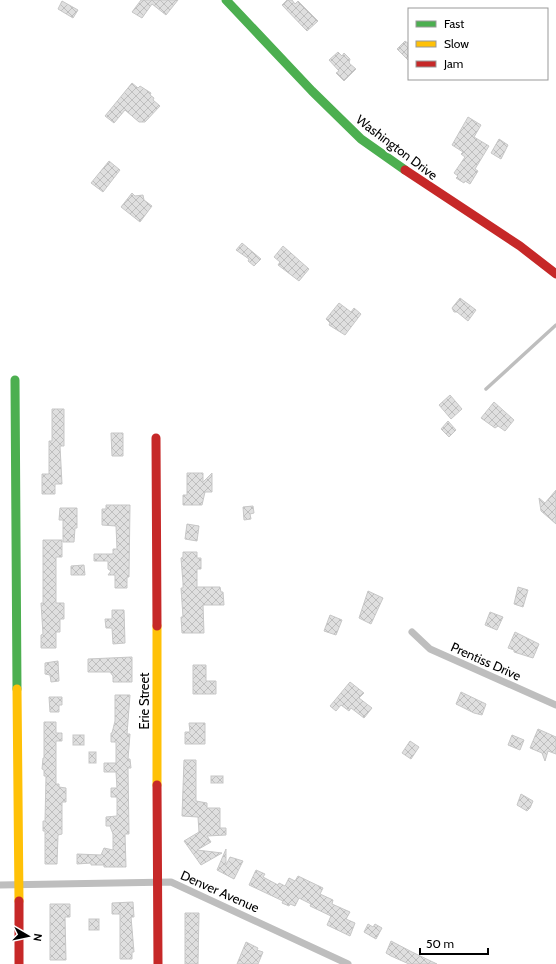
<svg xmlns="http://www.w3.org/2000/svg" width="556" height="964" viewBox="0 0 556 964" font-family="Cabin,sans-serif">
	<defs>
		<pattern id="building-cross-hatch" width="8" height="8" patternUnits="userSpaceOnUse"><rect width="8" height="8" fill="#dfdfdf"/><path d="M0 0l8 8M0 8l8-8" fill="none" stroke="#bebebe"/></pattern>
	</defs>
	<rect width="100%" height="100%" fill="#fff"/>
	<g fill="url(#building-cross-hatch)" stroke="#c7c7c7">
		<polygon points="141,0 178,0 166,15 152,4 142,18 132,12"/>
		<polygon points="287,0 292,0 295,4 298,1 318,21 307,31 282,5"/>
		<polygon points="62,1 78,10 73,18 58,9"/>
		<polygon points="405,41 409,44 409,61 397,49"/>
		<polygon points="338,52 342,56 344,53 350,59 349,63 356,69 344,81 336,73 339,71 329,60"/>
		<polygon points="132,83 138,88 140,86 151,93 150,95 154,98 153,100 160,106 145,122 139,122 125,110 114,123 105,116"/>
		<polygon points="468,117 481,125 474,137 489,146 475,169 478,171 470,184 465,181 464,183 456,178 458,176 454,173 465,157 461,154 463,152 452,145"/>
		<polygon points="499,139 508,145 501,159 491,153"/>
		<polygon points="109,161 120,170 103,192 91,183"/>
		<polygon points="132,193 135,196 143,195 144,200 152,206 140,222 121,207"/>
		<polygon points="242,243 261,259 254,266 248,261 249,259 236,250"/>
		<polygon points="283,246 309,269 299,281 278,265 280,262 274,257"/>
		<polygon points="460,298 476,310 468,321 457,312 454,312 452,308"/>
		<polygon points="339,303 351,312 354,308 361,314 345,335 329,325 330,323 326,319"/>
		<polygon points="450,395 462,409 451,419 439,405"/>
		<polygon points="494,402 514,420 505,431 498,426 495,428 481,418"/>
		<polygon points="52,409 64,409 64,446 60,446 62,484 55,484 55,494 42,494 42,474 49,474 49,441 52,441"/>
		<polygon points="448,421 456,430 449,437 441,429"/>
		<polygon points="111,433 123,433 123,456 112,456"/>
		<polygon points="187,473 203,473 203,482 212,473 212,492 205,492 202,505 183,505 183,495 187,495"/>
		<polygon points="556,490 556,524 541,511 539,498 545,503"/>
		<polygon points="106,505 130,505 129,577 127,577 127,588 115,588 115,575 108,575 111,571 108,569 108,561 94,561 94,554 113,554 113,549 117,549 116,526 102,525 102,509 106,509"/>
		<polygon points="253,506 254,513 250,514 251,519 244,520 243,507"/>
		<polygon points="60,508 77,508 77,528 75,528 74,542 63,542 63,520 59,520"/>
		<polygon points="187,524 199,526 197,541 185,539"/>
		<polygon points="43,540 62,540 62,557 56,557 56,603 64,603 64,619 60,619 60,632 56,632 56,648 41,648 41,635 43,634 41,603 43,603"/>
		<polygon points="183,552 197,552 197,558 201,558 201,569 197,569 197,587 220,587 221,592 223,592 224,605 203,605 204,633 182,633 181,617 183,617 181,588 183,588 183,583 181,558 183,557"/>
		<polygon points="84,565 85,575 71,575 71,566"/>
		<polygon points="518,587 528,590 523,607 514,604"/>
		<polygon points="368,591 383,598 371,624 359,618"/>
		<polygon points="112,610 124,610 125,643 113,644 112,628 106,628 105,619 112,619"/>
		<polygon points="490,612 503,617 497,630 485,625"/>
		<polygon points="330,615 342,620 336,635 324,631"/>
		<polygon points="515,632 539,644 533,658 514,652 514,650 508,648"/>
		<polygon points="132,657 132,682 113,682 113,676 110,672 88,672 88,659"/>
		<polygon points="58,661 59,681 51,682 50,675 45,674 45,663"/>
		<polygon points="193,665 206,665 206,681 216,681 216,694 193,694"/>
		<polygon points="350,682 364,693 359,698 372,708 364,718 351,708 349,711 341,705 336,711 330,706"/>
		<polygon points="461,692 486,704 482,715 474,713 456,704"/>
		<polygon points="115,695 130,695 127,734 130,734 128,759 130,759 131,768 128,768 129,834 125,834 126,867 104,867 104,865 91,865 91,863 77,864 77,854 101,855 104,848 113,850 113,834 110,826 106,826 106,817 117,816 117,797 111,797 111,788 117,788 116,772 104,772 104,763 116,763 116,742 111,742 111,733 112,733 115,721"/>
		<polygon points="49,697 62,697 62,705 59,705 59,712 50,712"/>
		<polygon points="44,722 56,722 56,733 62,733 62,741 56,741 56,784 59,784 59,787 66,788 66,802 62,802 62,834 58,835 57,864 45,864 45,831 43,831 43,821 45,821 46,776 44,776 44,770 42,769 43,758 44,758"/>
		<polygon points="189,723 205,723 205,744 185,744 185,732 190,732"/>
		<polygon points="538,729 556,737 556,754 548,751 545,761 542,753 530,748"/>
		<rect x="73" y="735" width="11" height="10"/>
		<polygon points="512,735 524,740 520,750 508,745"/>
		<polygon points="410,741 419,747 411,759 402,753"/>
		<rect x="89" y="752" width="7" height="11"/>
		<polygon points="184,760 196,760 196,801 207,803 207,808 220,808 220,828 226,828 226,835 207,836 211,842 197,850 222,853 201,865 184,841 199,832 198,817 182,816"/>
		<rect x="211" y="776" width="12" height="7"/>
		<polygon points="521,794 533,801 530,808 527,811 517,805"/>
		<polygon points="226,849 226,865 230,857 243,861 234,879 217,870"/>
		<polygon points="256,870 265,874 263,877 278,885 279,883 285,886 289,878 295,881 298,876 323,888 320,894 333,900 332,904 350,912 346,919 355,923 350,936 327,925 331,916 310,906 311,904 299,898 295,906 290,904 289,906 282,903 283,901 249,885"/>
		<polygon points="133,902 134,917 131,917 134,952 132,952 132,959 120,959 120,914 112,914 112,903"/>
		<polygon points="50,904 70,904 70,917 65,917 66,960 50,960"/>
		<polygon points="185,913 199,913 198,964 185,964"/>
		<rect x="89" y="919" width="10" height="11"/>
		<polygon points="368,924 373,927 375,924 382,928 376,939 364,932"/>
		<polygon points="391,941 412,952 437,964 409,964 391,956 386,953"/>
		<polygon points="246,942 258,948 257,950 263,952 258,964 237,964"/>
	</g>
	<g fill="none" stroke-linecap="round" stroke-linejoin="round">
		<polyline stroke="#bebebe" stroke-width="3.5" points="486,389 556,325"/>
		<g stroke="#bebebe" stroke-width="7">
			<polyline points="412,632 430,649 556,705"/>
			<polyline points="0,885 171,882 348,964"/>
		</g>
		<g stroke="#4caf50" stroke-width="9">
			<polyline points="226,0 312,91 361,139 405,170"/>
			<polyline points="15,380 17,689"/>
		</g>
		<g stroke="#ffc107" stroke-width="9">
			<polyline points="157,626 157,785"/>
			<polyline points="17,689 19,901"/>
		</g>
		<g stroke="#c62828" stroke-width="9">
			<polyline points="405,170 520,246 556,274"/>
			<polyline points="156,438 157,626"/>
			<polyline points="157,785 158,964"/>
			<polyline points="19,901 19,964"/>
		</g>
	</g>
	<g text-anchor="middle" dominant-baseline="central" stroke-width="4" stroke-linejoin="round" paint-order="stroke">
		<g font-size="13" fill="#000" stroke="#fff">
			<text transform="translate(397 147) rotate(37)">Washington Drive</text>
			<text transform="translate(486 661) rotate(24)">Prentiss Drive</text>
			<text transform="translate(144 701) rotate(-90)">Erie Street</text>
			<text transform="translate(220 891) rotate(24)">Denver Avenue</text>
		</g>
	</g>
	<rect x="408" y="8" width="140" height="72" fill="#ffffff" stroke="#999999"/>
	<rect x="416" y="21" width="20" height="6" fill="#4caf50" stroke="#999999"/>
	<text x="444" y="28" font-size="12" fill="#000000">Fast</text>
	<rect x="416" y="41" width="20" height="6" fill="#ffc107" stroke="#999999"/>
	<text x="444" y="48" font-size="12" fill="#000000">Slow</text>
	<rect x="416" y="61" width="20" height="6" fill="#c62828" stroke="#999999"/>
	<text x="444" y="68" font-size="12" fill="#000000">Jam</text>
	<g transform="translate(28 936) rotate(99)" stroke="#ffffff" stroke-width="3" paint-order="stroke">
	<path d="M0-3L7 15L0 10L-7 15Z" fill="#000000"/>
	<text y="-6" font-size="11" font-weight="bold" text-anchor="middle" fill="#000000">N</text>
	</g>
	<path d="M420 948v6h68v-6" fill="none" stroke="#000000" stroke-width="2"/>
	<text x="426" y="948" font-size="12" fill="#000000" stroke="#ffffff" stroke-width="3" paint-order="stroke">50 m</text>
</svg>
